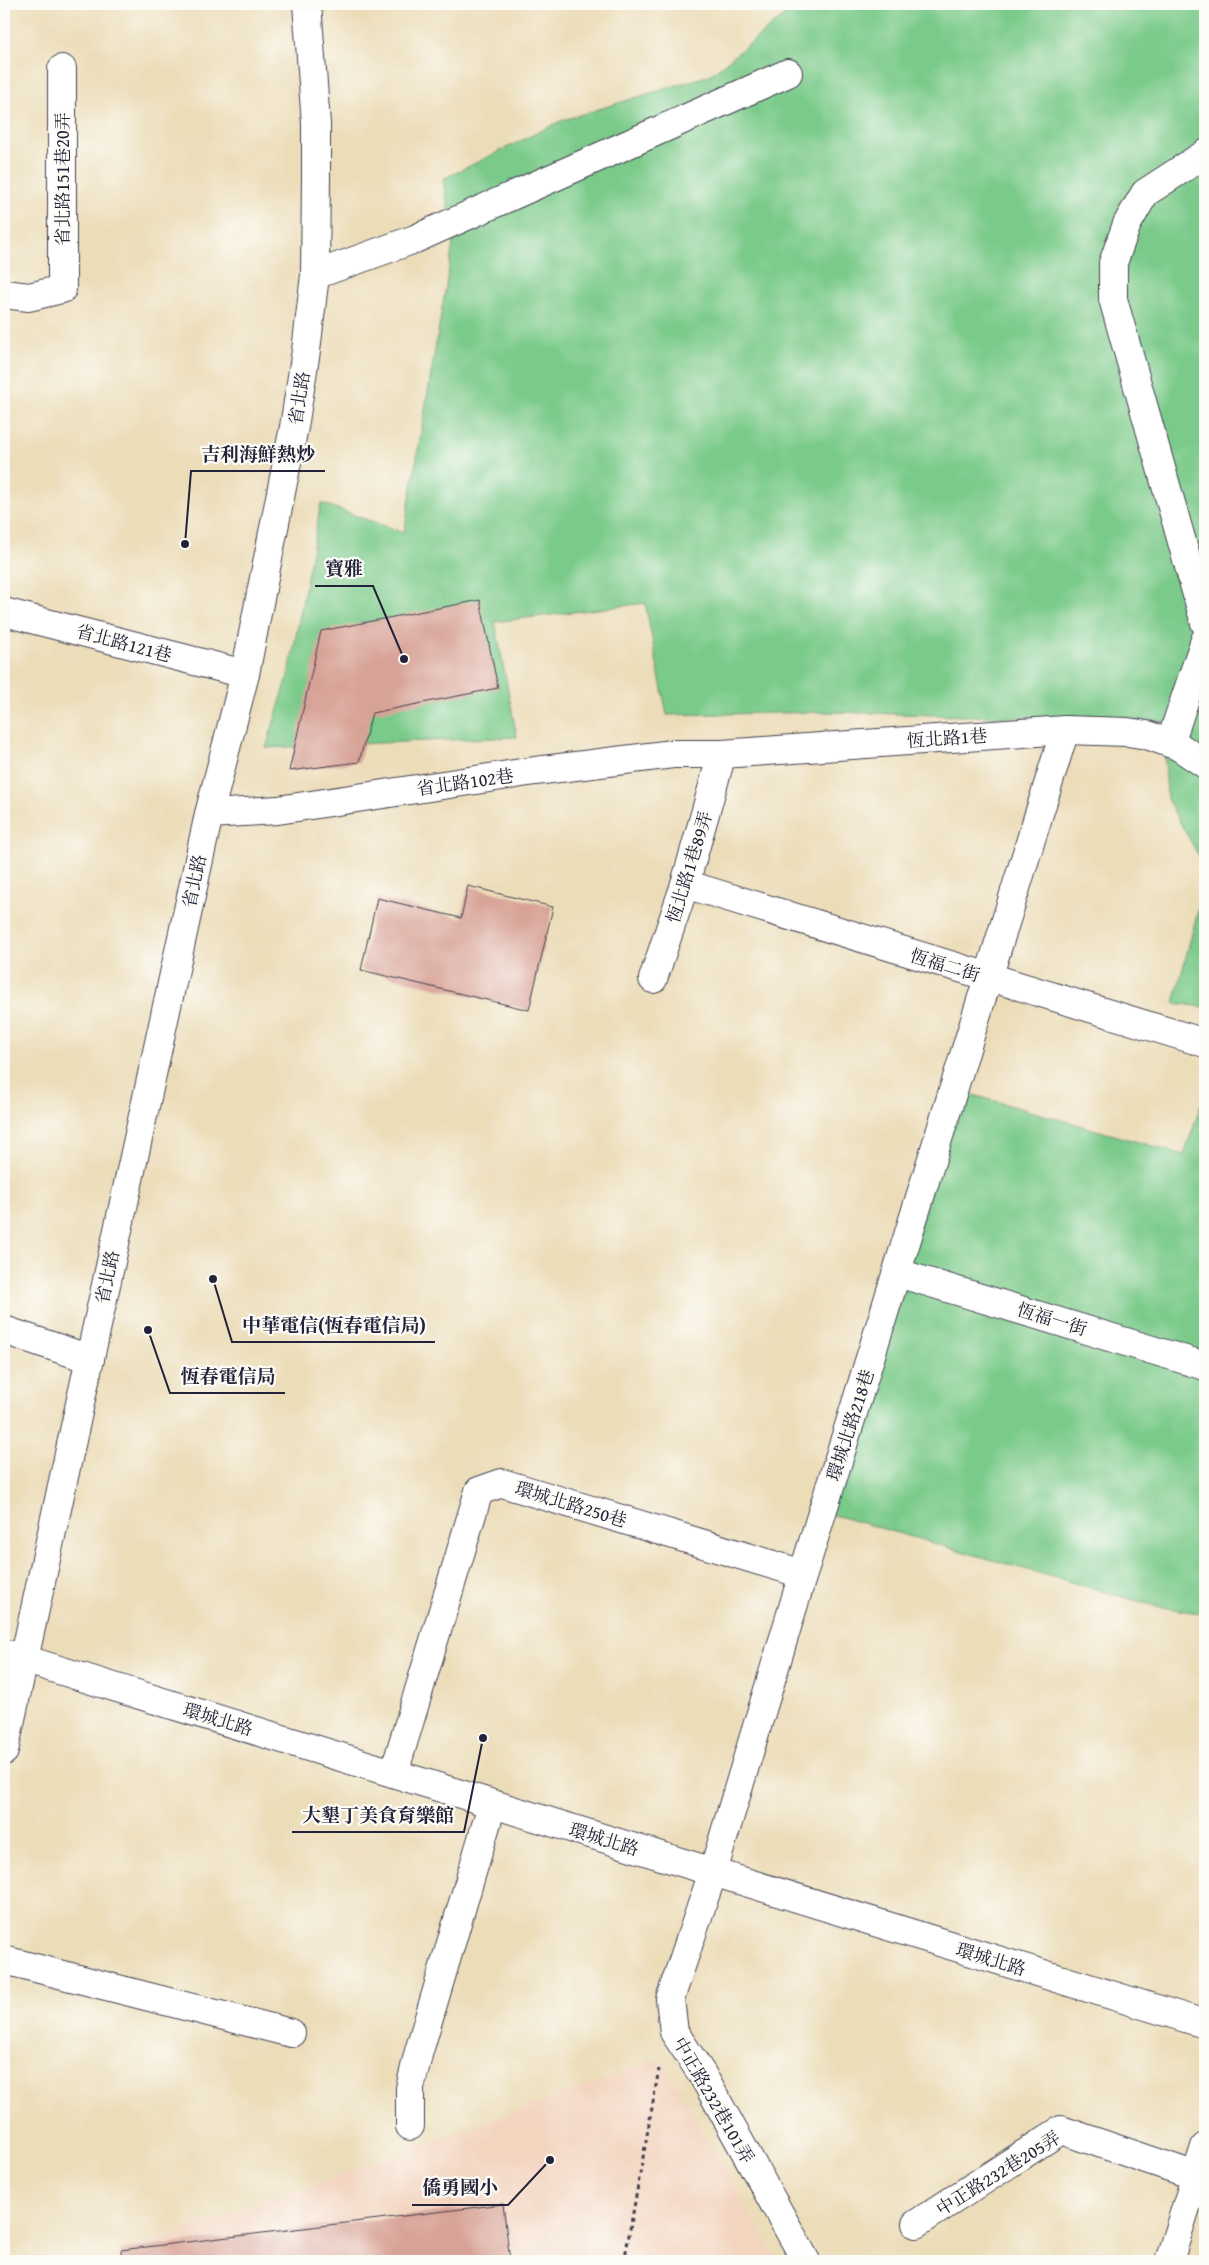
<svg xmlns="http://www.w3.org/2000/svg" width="1209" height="2265" viewBox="0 0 1209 2265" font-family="'Gentium Book Plus','Noto Serif TC',serif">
	<rect width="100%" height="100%" fill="#fdfcf7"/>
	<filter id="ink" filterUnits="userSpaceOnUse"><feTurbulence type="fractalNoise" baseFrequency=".02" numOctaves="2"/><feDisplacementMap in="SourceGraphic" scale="10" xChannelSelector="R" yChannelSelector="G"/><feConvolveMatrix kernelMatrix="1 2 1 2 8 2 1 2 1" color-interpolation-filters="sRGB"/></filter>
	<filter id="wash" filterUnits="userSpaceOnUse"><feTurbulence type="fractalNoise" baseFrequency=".0096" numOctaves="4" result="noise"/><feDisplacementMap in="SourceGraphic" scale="20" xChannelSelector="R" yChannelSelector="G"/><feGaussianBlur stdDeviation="1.12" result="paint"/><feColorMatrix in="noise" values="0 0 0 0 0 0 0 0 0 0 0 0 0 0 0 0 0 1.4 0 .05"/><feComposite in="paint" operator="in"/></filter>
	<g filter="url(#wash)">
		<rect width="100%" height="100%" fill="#ecddb9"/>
		<polygon fill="#f3d4bf" points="661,2059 778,2261 100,2261"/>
		<g fill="#7aca8a" stroke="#4e7662">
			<polygon points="799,4 1205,4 1205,867 1167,799 1163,722 832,712 667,715 645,603 495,622 517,737 266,748 289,673 321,503 404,533 454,238 443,179 563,120 710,75"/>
			<polygon points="1205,883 1205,1007 1174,1003"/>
			<polygon points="963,1092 1184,1155 1205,1093 1205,1614 1155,1606 827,1513"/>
		</g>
		<g id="blocks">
			<g fill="#d8a397">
				<polygon points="480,600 498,688 372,713 359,762 289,771 321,631"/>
				<polygon points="468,886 553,907 529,1010 361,970 377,898 461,918"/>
				<polygon points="503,2204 510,2261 122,2261 121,2250"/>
			</g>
		</g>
	</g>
	<g filter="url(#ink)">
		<use href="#blocks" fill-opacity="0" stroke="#403e4e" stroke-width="1"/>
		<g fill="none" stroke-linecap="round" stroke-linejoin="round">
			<g stroke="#403e4e" stroke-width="30">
				<g id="minor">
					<polyline points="1205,154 1145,193 1127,224 1113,263 1113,299 1205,623"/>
					<polyline points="315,275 415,239 788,73"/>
					<polyline points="4,294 29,297 62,289 62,69"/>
					<polyline points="4,612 245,674"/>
					<polyline points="1170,743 1205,640"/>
					<polyline points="209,814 278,810 535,771 673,754 722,754 1065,730 1128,732 1147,735 1178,746 1205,764"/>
					<polyline points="685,884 1205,1043"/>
					<polyline points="653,979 685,884 722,754"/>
					<polyline points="898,1273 1205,1366"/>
					<polyline points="4,1330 90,1359"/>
					<polyline points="4,1653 1205,2024"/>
					<polyline points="394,1773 479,1491 502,1483 803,1574"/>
					<polyline points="4,1960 291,2033"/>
					<polyline points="410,2126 410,2088 419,2051 492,1805"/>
					<polyline points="916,2224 1061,2130 1205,2179"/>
					<polyline points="806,2261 702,2074 674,2032 670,1999 713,1872 803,1574 1065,730"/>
					<polyline points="1169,2261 1205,2147"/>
				</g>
			</g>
			<g stroke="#403e4e" stroke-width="30">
				<polyline id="major" points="4,1751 209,814 245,674 294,427 306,351 315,275 316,177 316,124 307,4"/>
			</g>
			<polyline stroke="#403e4e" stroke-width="3" stroke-dasharray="4 4" stroke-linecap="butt" points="626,2261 625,2257 659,2069"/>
			<use href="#minor" stroke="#fff" stroke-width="28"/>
			<use href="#major" stroke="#fff" stroke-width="28"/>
		</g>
	</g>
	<g text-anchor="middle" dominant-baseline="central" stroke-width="4.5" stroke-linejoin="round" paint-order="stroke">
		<g font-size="18" fill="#22223b" stroke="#fdfcf7">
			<text transform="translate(62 179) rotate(-90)">省北路151巷20弄</text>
			<text transform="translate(299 398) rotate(-81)">省北路</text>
			<text transform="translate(124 643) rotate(15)">省北路121巷</text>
			<text transform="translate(947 738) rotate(-4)">恆北路1巷</text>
			<text transform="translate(465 782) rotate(-8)">省北路102巷</text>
			<text transform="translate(689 867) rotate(-73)">恆北路1巷89弄</text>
			<text transform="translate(194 881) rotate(-78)">省北路</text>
			<text transform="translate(945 965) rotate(17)">恆福二街</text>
			<text transform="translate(107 1277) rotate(-78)">省北路</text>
			<text transform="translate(1052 1319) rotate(17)">恆福一街</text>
			<text transform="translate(850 1425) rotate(-72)">環城北路218巷</text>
			<text transform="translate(571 1504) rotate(17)">環城北路250巷</text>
			<text transform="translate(218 1719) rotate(17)">環城北路</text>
			<text transform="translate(604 1839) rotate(17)">環城北路</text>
			<text transform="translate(991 1959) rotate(17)">環城北路</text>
			<text transform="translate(714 2100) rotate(60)">中正路232巷101弄</text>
			<text transform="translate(998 2173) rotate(-32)">中正路232巷205弄</text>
		</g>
	</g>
	<path fill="none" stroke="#22223b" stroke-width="2" d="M185 544L191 471H325M404 659L373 586H315M213 1279L232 1342H435M148 1330L170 1393H285M483 1738L464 1832H292M550 2160L508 2205H412"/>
	<g fill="#22223b" stroke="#fdfcf7" stroke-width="2">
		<circle cx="185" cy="544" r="5"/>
		<circle cx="404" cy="659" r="5"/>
		<circle cx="213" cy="1279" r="5"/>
		<circle cx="148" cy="1330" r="5"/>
		<circle cx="483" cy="1738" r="5"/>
		<circle cx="550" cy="2160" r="5"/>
	</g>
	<g font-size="19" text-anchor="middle" font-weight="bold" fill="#22223b" stroke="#fdfcf7" stroke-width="4.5" stroke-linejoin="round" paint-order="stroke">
		<text x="258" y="461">吉利海鮮熱炒</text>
		<text x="344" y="575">寶雅</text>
		<text x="334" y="1332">中華電信(恆春電信局)</text>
		<text x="228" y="1383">恆春電信局</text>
		<text x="378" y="1822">大墾丁美食育樂館</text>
		<text x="460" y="2194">僑勇國小</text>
	</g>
	<rect width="1209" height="2265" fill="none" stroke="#fdfcf7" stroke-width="20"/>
</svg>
